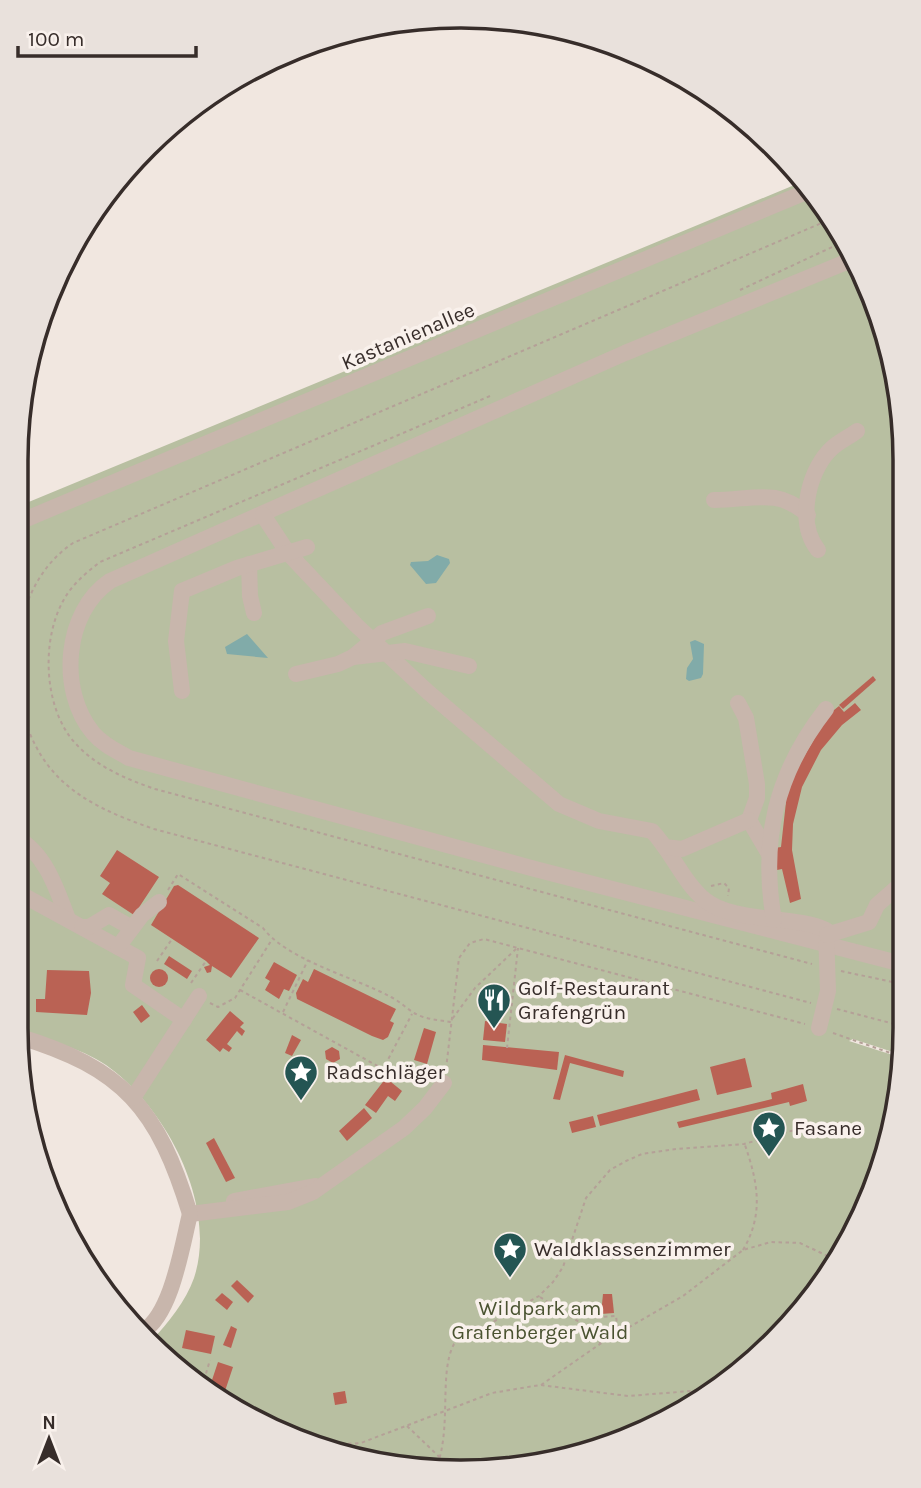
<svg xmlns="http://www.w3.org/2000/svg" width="921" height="1488" viewBox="0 0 921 1488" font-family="Karla,sans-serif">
	<rect width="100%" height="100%" fill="#f1e7e0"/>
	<path fill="#b8bfa1" d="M804 181 859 263 904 431 902 1055 853 1039 849 1041 902 1058 901 1085 872 1197 813 1299 708 1397 576 1457 432 1471 317 1449 189 1380 152 1340C168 1323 186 1301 194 1278 218 1205 166 1107 106 1065 79 1047 46 1040 16 1030L19 506Z"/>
	<g fill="#81aba9">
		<polygon points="437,555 449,559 450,563 436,583 426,584 410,565 411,562 428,561"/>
		<polygon points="247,634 268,658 227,654 225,647"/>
		<polygon points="695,640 704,644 703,674 701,678 689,681 686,679 687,668 693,659 690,642"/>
	</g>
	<g fill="#ba6254">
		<polygon points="873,676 876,680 843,709 839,705"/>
		<polygon points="855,703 861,710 842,725 821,750 802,787 793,824 792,850 801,899 790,903 782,869 777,870 775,848 781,847 786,802 781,800 783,793 828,715 839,706 844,712"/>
		<polygon points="117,850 159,877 134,915 102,894 110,883 100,876"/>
		<polygon points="178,885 259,938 231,978 212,966 211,972 207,973 204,967 210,965 206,961 151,925 174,886"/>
		<polygon points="169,956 192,971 187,979 164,964"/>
		<polygon points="274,962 297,975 289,991 284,989 279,999 265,990 270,981 265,978"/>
		<circle cx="159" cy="978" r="9"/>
		<polygon points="314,969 396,1009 390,1021 394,1023 388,1037 383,1040 372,1036 297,999 296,993 303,979 308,982"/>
		<polygon points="47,970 89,971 91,993 87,1015 36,1012 36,999 45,999"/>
		<polygon points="142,1005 150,1016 141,1023 133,1012"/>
		<polygon points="230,1011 244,1023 240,1027 245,1031 242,1036 237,1031 227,1044 232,1048 229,1052 223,1048 220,1052 206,1040"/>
		<polygon points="485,1021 507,1024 505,1042 483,1040"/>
		<polygon points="424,1028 436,1032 427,1064 414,1060"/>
		<polygon points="292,1035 301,1040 292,1056 285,1053"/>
		<polygon points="483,1045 559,1052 557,1070 482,1060"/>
		<polygon points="332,1047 339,1051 340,1059 333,1063 326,1059 325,1051"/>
		<polygon points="565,1055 624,1071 623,1077 570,1063 560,1100 553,1099"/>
		<polygon points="745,1058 752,1087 717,1095 710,1067"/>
		<polygon points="386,1078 402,1091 395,1101 388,1096 376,1113 365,1105"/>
		<polygon points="803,1084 807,1101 790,1106 789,1102 679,1128 677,1122 772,1099 771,1093"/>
		<polygon points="697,1089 700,1100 600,1126 597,1115"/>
		<polygon points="364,1108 372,1118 347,1141 339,1131"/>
		<polygon points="593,1116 596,1127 572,1133 569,1122"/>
		<polygon points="214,1138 235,1178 226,1182 206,1143"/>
		<polygon points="237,1280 254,1296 248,1303 231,1286"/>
		<polygon points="222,1293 233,1302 227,1310 215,1300"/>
		<polygon points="603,1294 612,1294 614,1313 601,1314"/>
		<polygon points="231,1326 237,1329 231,1348 223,1345"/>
		<polygon points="186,1330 215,1336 211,1354 182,1348"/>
		<polygon points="218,1362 233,1367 225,1391 210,1386"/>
		<polygon points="345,1391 347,1403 335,1405 333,1393"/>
	</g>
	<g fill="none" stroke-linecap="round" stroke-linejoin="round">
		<g stroke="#b4a097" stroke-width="2" stroke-dasharray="3.5 3.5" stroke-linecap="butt">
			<polyline points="740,290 845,241"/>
			<path d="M490 396 100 562C87 572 74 583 66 596 40 637 43 709 76 744 97 767 126 779 155 789L812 964"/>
			<path d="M18 633C27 596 41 565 73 543L831 219"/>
			<path d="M18 694C35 776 78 803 154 829L811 1003"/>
			<polyline points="711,886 724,883 729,888 728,896"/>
			<path d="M168 890 178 874 263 928C287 960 354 977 391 997 403 1003 410 1013 423 1017 432 1020 441 1020 450 1022L475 988 517 948"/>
			<polyline points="157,961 172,939"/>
			<polyline points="841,971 902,984"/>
			<polyline points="191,983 206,961"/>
			<polyline points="240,990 383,1069 412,1014"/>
			<polyline points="210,1003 218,1007 235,998 271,941"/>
			<polyline points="837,1009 902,1026"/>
			<polyline points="283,1012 308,960"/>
			<polyline points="833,1033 902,1057"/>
			<polyline points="507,1048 518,948"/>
			<polyline points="446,1069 459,958 470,943 484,939 805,1024"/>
			<path d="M743 1250C764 1214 758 1183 745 1145"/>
			<polyline points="540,1297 598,1334 600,1344"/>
			<polyline points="598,1333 599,1317 616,1316 618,1332"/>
			<polyline points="541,1385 600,1344 683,1296 743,1250 771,1242 800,1243 836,1260"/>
			<polyline points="202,1387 210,1360"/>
			<polyline points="407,1426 452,1469"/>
			<polyline points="313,1446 361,1443 492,1393 540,1385 628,1396 716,1389"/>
			<path d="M435 1471C453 1430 438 1374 454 1344L539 1296 553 1282 563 1267 586 1198 610 1170 626 1161 642 1154 676 1149 744 1144 816 1124 840 1123"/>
		</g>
		<g stroke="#c8b6ac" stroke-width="16">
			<path d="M856 258 625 353 110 581C64 612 58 691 93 733 103 745 117 751 129 758L535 869 902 964"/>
			<polyline points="904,466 904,453"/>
			<path d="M714 500C752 500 777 487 808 515"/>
			<path d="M263 515 288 553 356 625 428 692 559 804 599 821 652 831C672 852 683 882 705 900 733 923 794 915 826 930L828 991 819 1028"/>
			<polyline points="19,522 813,189"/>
			<path d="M818 550C797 524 807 474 829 451 837 442 848 438 857 431"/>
			<polyline points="249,564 250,596 254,613"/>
			<polyline points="428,616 382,633 353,657 405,651 469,666"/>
			<polyline points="296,674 338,664 353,657"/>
			<polyline points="182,691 176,641 182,591 237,568 307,547"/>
			<polyline points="738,703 746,718 757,784 757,798 749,820 769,854"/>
			<path d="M17 838C46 854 57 890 68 919"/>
			<polyline points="665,847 682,849 749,820"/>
			<polyline points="17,892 138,958 133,985 184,1020"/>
			<path d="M774 920C760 840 776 773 826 709"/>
			<polyline points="82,927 89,927 109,915 132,928"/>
			<polyline points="827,935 869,922 877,905 902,883"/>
			<polyline points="118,947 142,915 159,902"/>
			<path d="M17 1036C124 1068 158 1109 190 1214"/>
			<polyline points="133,1098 199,996"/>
			<polyline points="234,1201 315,1186"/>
			<polyline points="190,1214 288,1202 313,1192 404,1128 425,1108 444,1083"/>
			<path d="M143 1331C172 1314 182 1245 190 1214"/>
		</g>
	</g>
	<defs>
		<g id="restaurant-pin" transform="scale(1.75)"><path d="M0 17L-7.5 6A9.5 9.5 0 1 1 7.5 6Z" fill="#245553" stroke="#f9f1ec"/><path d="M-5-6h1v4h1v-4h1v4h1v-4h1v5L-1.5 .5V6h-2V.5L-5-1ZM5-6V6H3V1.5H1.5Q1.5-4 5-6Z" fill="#fff"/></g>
		<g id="sight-pin" transform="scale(1.75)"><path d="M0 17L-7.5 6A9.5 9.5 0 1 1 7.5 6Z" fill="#245553" stroke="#f9f1ec"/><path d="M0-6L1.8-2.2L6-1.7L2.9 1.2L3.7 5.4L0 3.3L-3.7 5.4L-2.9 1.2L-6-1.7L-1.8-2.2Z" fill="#fff"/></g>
	</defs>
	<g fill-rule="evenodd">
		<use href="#restaurant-pin" x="494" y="1000"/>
		<use href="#sight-pin" x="301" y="1072"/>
		<use href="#sight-pin" x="769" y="1128"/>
		<use href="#sight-pin" x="510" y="1249"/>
	</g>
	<g text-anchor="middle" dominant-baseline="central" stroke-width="7" stroke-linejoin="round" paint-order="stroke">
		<g font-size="21" fill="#372d2a" stroke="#f9f1ec">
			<text transform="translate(408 336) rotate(-23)">Kastanienallee</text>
		</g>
		<g font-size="21" fill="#372d2a" stroke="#f9f1ec" text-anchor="start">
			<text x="518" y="988">Golf-Restaurant<tspan x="518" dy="24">Grafengrün</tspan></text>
			<text x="326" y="1072">Radschläger</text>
			<text x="794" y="1128">Fasane</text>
			<text x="534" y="1249">Waldklassenzimmer</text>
		</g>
		<g font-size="21" fill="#4a5331" stroke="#f9f1ec">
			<text x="540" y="1308">Wildpark am<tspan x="540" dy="24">Grafenberger Wald</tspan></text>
		</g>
	</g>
	<path d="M0 0H921V1488H0ZM460 28H461A432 432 0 0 1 893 460V1028A432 432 0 0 1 461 1460H460A432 432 0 0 1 28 1028V460A432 432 0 0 1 460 28Z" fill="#e9e1dc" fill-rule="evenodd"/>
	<path fill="none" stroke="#372d2a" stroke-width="3.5" d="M460 28H461A432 432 0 0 1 893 460V1028A432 432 0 0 1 461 1460H460A432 432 0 0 1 28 1028V460A432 432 0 0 1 460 28Z"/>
	<g transform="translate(49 1439)" stroke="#f9f1ec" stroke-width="5" paint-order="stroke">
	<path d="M0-5L12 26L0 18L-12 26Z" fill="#372d2a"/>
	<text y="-10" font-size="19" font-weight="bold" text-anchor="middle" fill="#372d2a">N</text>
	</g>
	<path d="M18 46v10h178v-10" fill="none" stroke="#372d2a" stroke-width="3.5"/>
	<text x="28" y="46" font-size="21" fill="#372d2a" stroke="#f9f1ec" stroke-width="5" paint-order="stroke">100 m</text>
</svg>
